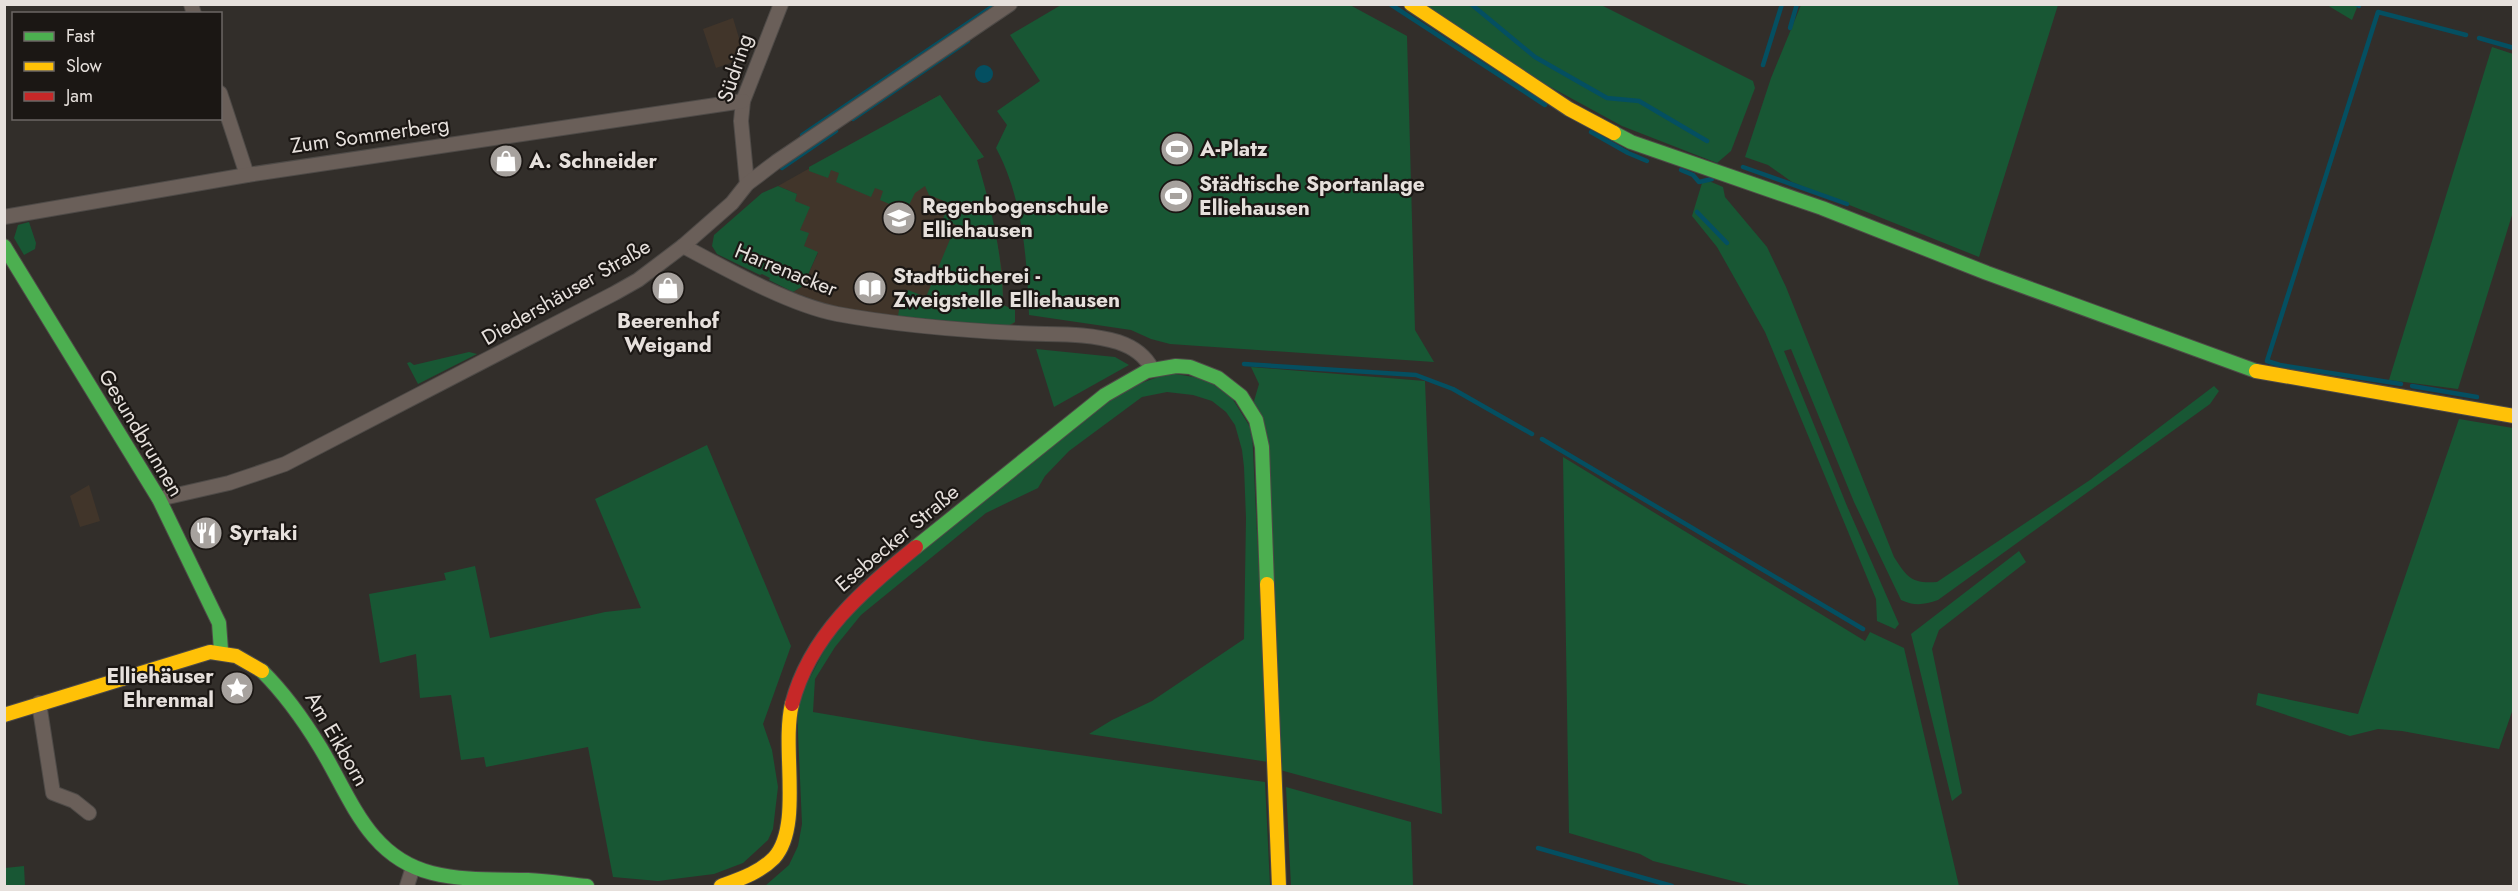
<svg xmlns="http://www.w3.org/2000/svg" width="2518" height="891" viewBox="0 0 2518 891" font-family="Jost,sans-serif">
	<rect width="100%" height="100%" fill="#322e2a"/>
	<g fill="#41352a">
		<polygon points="733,18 745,58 716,68 703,29"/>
		<polygon points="940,95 984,157 977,160 996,236 1003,276 1003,305 1015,310 1015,322 1012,325 964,324 838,308 793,292 803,286 818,253 803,246 795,200 797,194 778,186"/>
		<polygon points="89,485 100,521 80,527 70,496"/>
	</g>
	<g fill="#185734">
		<path d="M1061 5H1350L1407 36 1415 330 1434 362 1170 344 1151 339 1131 330 1029 315C1027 259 1023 198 996 148L1007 125 997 111 1040 81 1010 35Z"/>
		<polygon points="1425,5 1601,5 1753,81 1755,88 1731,151 1717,163 1622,126 1545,84"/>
		<polygon points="1801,5 2058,5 1979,257 1792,182 1768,165 1745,157 1771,78"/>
		<polygon points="2327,5 2358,5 2352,20"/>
		<polygon points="2492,47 2513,54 2513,212 2458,389 2389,380"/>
		<path d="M940 95 984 157 977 160C991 207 1003 255 1003 305L1015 310V322L1006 327 898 316 900 304 908 290 926 297 956 225 943 219 949 203 929 195 925 186 915 193 906 211 880 200 883 191 875 188 871 197 836 182 839 173 831 170 828 178 809 171V167Z"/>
		<path d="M1709 181 1723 187 1725 197 1767 247 1786 287 1894 557C1907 577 1911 584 1937 582L2090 480 2214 386 2219 391 2210 404 1938 600C1924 605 1914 606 1901 600L1854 502 1791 349 1784 351 1847 506 1899 624 1895 629 1877 621 1876 599 1765 332 1717 247 1692 216 1702 183Z"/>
		<polygon points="778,186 797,194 795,201 810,207 800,230 809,233 804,246 818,252 803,286 793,292 769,280 770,278 762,274 760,275 717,254 712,246 714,235 762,193"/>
		<polygon points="29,222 36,243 35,249 24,255 14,238 18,225"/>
		<polygon points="1036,349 1115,357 1129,365 1054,407"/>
		<polygon points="469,352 477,354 418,384 407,363 410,362 414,365"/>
		<polygon points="1251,367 1425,381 1442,814 1280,770 1254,401 1259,384"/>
		<polygon points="1169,373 1206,379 1232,398 1252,430 1268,762 1089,734 1112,720 1152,701 1244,639 1246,518 1244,467 1242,450 1235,425 1226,412 1212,401 1193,395 1167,392 1142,397 1069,451 1045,476 1038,488 986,513 861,615 835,647 815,679 813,712 983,741 1265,782 1270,886 765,886 789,865 798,846 802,824 797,710 804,689 827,645 867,596 1122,390"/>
		<polygon points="2459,419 2513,428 2514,706 2499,749 2402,731 2378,729 2350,736 2256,705 2258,693 2358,714"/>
		<polygon points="707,445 791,646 763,724 772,750 778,787 773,829 768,840 743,863 714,874 658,881 613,877 588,747 486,767 484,757 461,760 451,695 420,698 416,654 380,663 369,594 446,580 444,573 475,566 490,638 605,612 641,608 595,499"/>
		<polygon points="1563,457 1865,641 1870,632 1904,648 1959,886 1753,886 1653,861 1640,854 1569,833"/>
		<polygon points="2019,551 2026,562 1939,630 1932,649 1962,793 1952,801 1911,634"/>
		<polygon points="1286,787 1411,822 1413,886 1291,886"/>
		<polygon points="24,866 25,886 5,886 5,868"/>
	</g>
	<circle fill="#044f61" cx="984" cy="74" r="9"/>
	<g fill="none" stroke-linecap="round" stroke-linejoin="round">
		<g stroke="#044f61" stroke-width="4.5">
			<polyline points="1390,4 1545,105"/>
			<polyline points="1471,4 1535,57 1607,98 1639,101 1707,141"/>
			<polyline points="2356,4 2359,6"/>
			<polyline points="1790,28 1797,4"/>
			<polyline points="2479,38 2514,48"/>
			<polyline points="1763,65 1782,4"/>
			<polyline points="853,119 968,41"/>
			<polyline points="1591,132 1628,153 1647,161"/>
			<polyline points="802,135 996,4"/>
			<polyline points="1743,167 1847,204"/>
			<polyline points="782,168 836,131"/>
			<polyline points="1681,170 1693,175 1699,182 1712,179"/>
			<polyline points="1697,212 1727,243"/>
			<polyline points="1244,364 1416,375 1453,389 1532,434"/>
			<polyline points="2401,384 2280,365 2267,361 2378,12 2466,35"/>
			<polyline points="2412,386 2477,397"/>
			<polyline points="1542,439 1863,629"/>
			<polyline points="1538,848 1672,886"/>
		</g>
		<g stroke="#4e4a47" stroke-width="16">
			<g id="street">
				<polyline points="191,4 194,14"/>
				<polyline points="220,93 247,175"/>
				<polyline points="747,184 741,121 743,101 781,4"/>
				<polyline points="4,217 247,175 743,101"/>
				<path d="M683 246C726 269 790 305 837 314 896 325 958 330 1018 333 1051 335 1086 332 1118 342 1133 347 1145 355 1152 369"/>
				<polyline points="159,499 229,483 285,464 615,293 638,280 683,246 732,203 747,184 776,162 1010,4"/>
				<polyline points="39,703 53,793 74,801 89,813"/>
				<polyline points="407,886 413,867"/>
			</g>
		</g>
		<g stroke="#4e4a47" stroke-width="16">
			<g id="fast">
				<polyline points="1614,133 1631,142 1822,208 1987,273 2256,371"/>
				<polyline points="4,246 159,499 219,623 221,650"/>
				<polyline points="916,547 1105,395 1147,371 1176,366 1190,367 1218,378 1241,396 1256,420 1262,447 1267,584"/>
				<path d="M262 671C285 694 303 719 320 747 351 798 368 857 432 873 463 881 496 879 528 880 548 881 567 884 587 886"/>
			</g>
		</g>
		<g stroke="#4e4a47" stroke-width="16">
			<g id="slow">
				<polyline points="1411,4 1569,109 1614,133"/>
				<polyline points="2256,371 2514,416"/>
				<polyline points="1267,584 1279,886"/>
				<polyline points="4,715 210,652 236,656 262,671"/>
				<path d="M721 886C740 879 759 873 774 858 803 826 781 748 792 704"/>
			</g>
		</g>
		<g stroke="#4e4a47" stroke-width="16">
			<path id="jam" d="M792 704C810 635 863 590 916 547"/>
		</g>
		<use href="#street" stroke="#6a5f59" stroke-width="14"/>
		<use href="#fast" stroke="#4caf50" stroke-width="14"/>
		<use href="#slow" stroke="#ffc107" stroke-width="14"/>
		<use href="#jam" stroke="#c62828" stroke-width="14"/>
	</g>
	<defs>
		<g id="stadium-disc" transform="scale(1.725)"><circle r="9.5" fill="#a7a29e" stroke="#1b1714"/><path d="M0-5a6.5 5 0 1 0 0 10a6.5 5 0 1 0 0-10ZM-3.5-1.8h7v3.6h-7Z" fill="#fff"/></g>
		<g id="shop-disc" transform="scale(1.725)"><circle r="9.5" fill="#a7a29e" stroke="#1b1714"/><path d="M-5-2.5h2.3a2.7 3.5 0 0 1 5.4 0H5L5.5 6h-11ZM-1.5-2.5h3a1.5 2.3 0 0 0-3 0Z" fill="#fff"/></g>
		<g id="school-disc" transform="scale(1.725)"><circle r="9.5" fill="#a7a29e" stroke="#1b1714"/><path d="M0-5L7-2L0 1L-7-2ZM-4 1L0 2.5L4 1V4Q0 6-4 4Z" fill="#fff"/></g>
		<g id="library-disc" transform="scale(1.725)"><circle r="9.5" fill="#a7a29e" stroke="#1b1714"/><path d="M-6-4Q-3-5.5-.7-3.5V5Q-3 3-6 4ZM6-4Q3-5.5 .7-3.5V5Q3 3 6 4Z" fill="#fff"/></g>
		<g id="restaurant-disc" transform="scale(1.725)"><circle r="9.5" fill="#a7a29e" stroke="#1b1714"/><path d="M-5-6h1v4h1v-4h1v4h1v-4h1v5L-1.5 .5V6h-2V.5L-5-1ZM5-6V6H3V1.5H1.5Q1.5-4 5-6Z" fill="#fff"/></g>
		<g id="sight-disc" transform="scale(1.725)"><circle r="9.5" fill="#a7a29e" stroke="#1b1714"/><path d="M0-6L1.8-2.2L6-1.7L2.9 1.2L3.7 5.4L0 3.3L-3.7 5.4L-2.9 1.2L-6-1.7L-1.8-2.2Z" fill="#fff"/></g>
	</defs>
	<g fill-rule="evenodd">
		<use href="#stadium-disc" x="1177" y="149"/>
		<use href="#shop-disc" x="506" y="161"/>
		<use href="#stadium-disc" x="1176" y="196"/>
		<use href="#school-disc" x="899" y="218"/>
		<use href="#shop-disc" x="668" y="288"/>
		<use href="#library-disc" x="870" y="288"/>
		<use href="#restaurant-disc" x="206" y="533"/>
		<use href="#sight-disc" x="237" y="688"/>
	</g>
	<g text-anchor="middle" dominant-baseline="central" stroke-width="4.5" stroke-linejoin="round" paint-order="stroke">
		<g font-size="21" fill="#e6e0dc" stroke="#1b1714">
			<text transform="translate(735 68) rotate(-72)">Südring</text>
			<text transform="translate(370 135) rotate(-8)">Zum Sommerberg</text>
			<text transform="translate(786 270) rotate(22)">Harrenacker</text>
			<text transform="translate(566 292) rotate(-30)">Diedershäuser Straße</text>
			<text transform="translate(141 433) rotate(59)">Gesundbrunnen</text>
			<text transform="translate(897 538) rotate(-40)">Esebecker Straße</text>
			<text transform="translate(337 739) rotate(60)">Am Eikborn</text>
		</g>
		<g font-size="21" font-weight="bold" fill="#e6e0dc" stroke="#1b1714" text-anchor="start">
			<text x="1200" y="149">A-Platz</text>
			<text x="529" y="161">A. Schneider</text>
			<text x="1199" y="184">Städtische Sportanlage<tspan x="1199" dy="24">Elliehausen</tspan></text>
			<text x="922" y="206">Regenbogenschule<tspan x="922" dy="24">Elliehausen</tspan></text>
			<text x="893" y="276">Stadtbücherei -<tspan x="893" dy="24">Zweigstelle Elliehausen</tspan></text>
			<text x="668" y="321" text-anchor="middle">Beerenhof<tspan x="668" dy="24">Weigand</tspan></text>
			<text x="229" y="533">Syrtaki</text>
			<text x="214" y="676" text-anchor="end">Elliehäuser<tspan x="214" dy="24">Ehrenmal</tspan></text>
		</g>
	</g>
	<rect width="2518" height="891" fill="none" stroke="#e6e0dc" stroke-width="12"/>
	<rect x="12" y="12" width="210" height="108" fill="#1b1714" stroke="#6c6764" stroke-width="1.5"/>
	<rect x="24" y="32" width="30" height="9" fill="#4caf50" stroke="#6c6764" stroke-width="1.5"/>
	<text x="66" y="42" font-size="18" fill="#e6e0dc">Fast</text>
	<rect x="24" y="62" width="30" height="9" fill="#ffc107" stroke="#6c6764" stroke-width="1.5"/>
	<text x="66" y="72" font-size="18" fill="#e6e0dc">Slow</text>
	<rect x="24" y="92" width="30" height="9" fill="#c62828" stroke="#6c6764" stroke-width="1.5"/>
	<text x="66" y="102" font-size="18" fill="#e6e0dc">Jam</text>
</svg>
